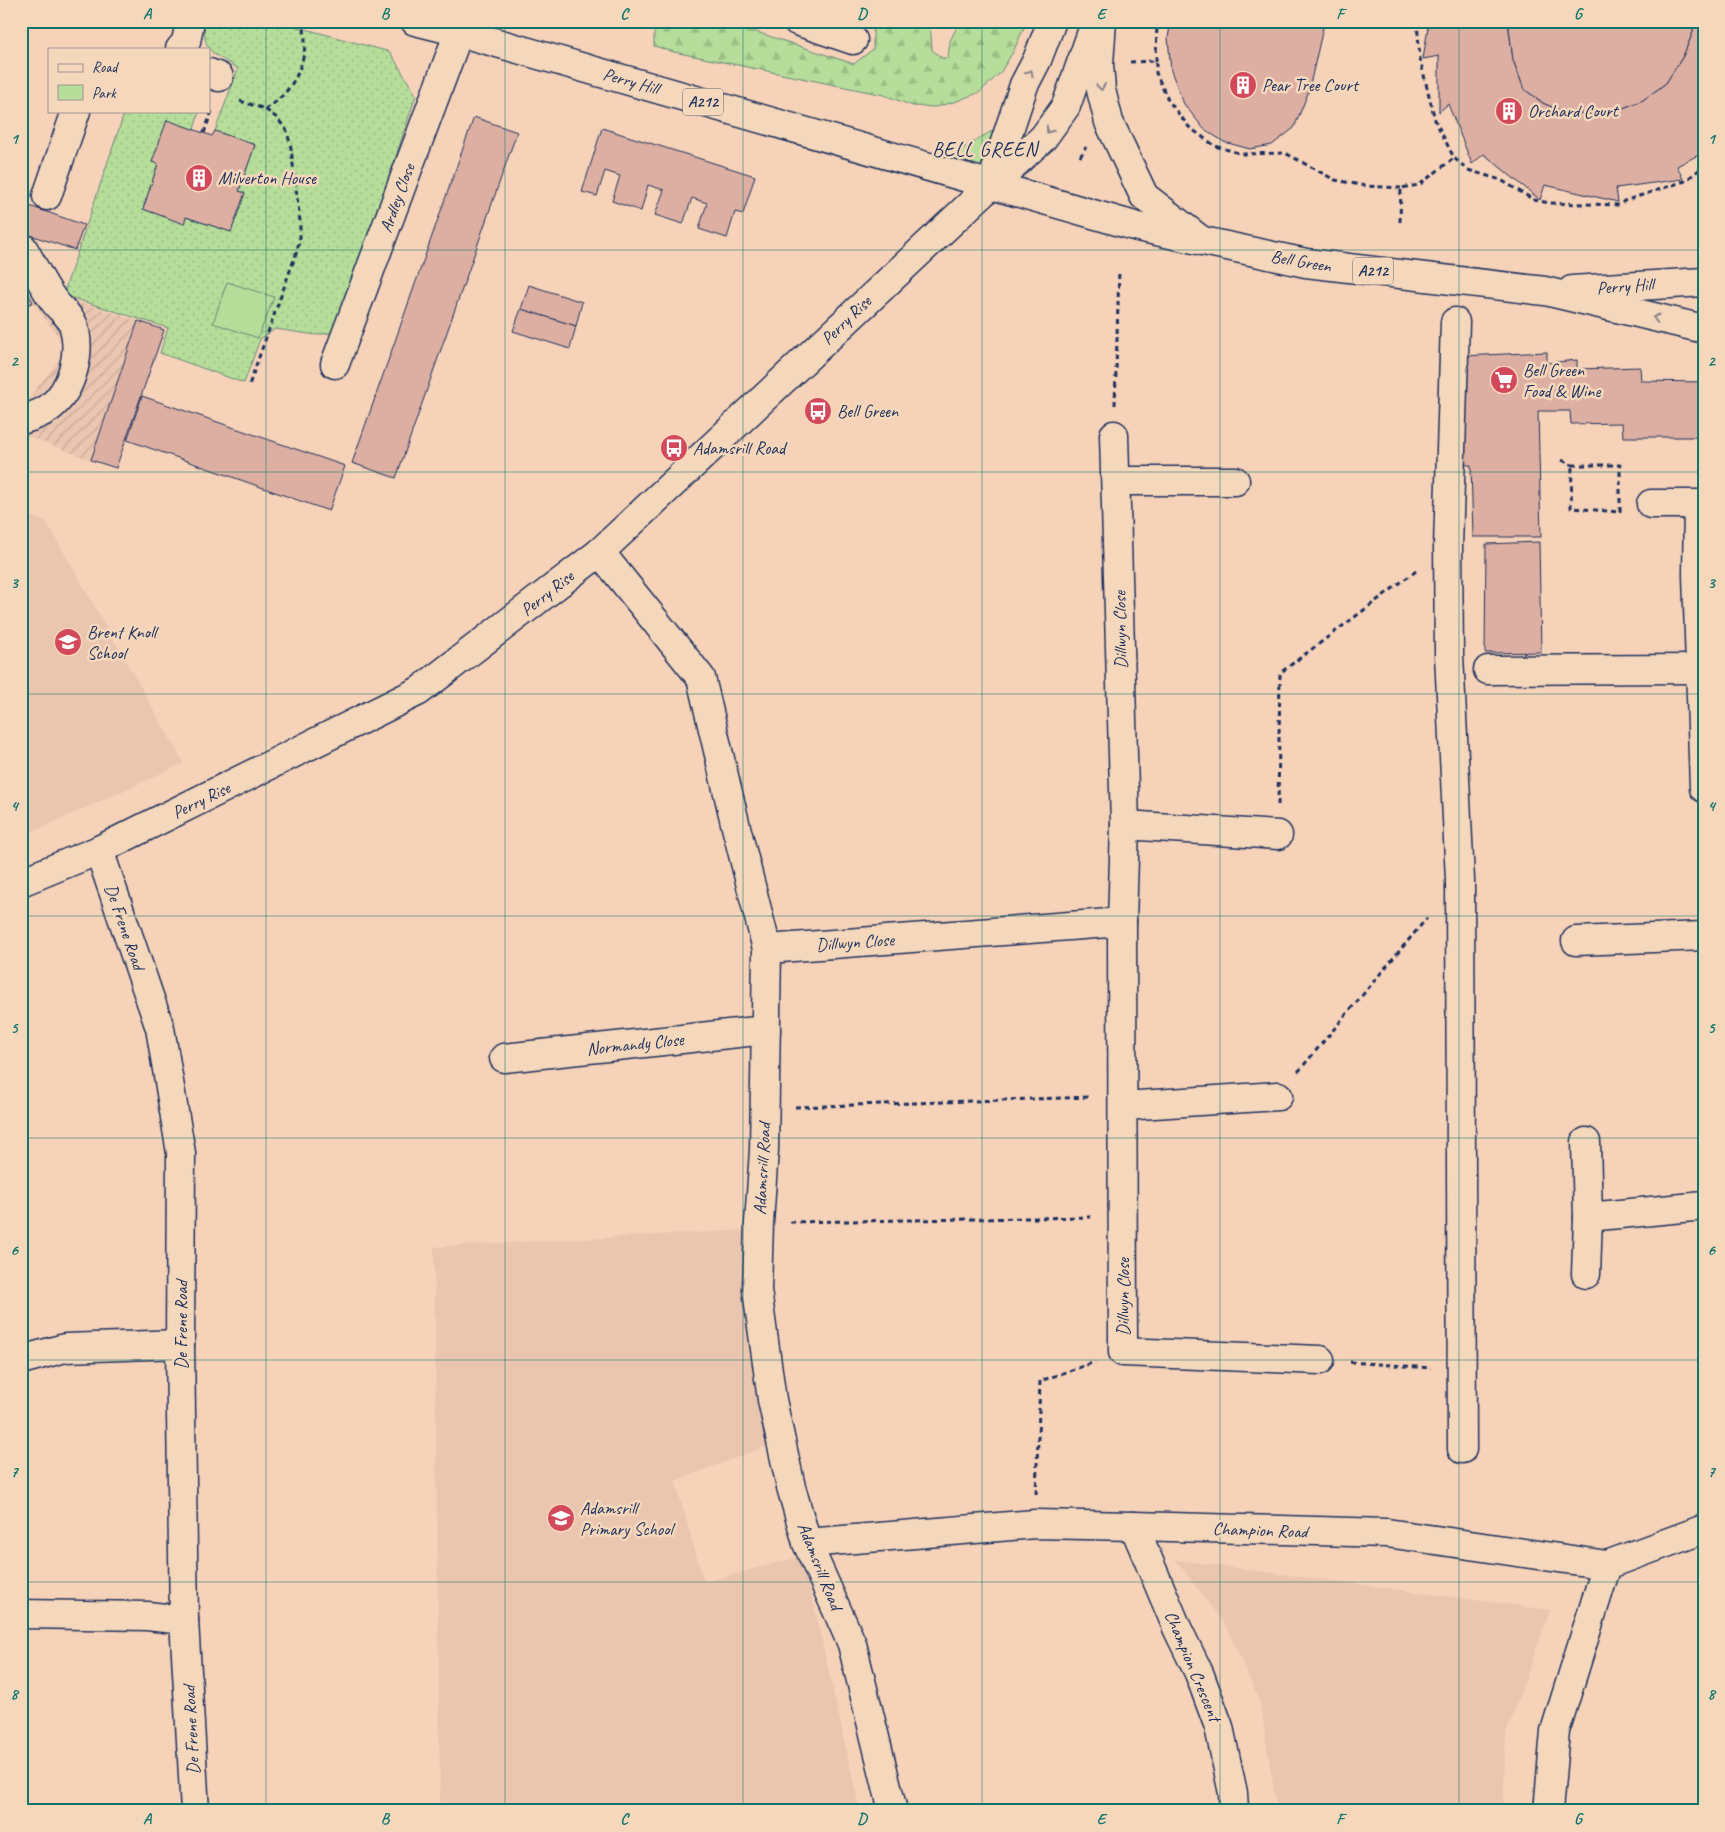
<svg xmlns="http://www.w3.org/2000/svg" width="1725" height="1832" viewBox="0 0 1725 1832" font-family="Caveat,sans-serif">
	<defs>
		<pattern id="industrial-furrows" width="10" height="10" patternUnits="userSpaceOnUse" patternTransform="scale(1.25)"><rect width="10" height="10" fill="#eac5af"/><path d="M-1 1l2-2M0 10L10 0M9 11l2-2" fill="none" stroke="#c8aa99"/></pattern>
		<pattern id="grass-dots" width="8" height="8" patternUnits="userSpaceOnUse" patternTransform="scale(1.25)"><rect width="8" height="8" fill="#b6dd99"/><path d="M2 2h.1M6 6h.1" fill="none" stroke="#9cbe86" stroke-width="1.8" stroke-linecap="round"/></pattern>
		<pattern id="forest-firs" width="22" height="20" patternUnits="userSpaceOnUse" patternTransform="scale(1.25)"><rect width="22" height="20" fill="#b6dd99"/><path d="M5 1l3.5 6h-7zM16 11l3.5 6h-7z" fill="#9cbe86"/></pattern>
	</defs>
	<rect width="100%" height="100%" fill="#f6d3b8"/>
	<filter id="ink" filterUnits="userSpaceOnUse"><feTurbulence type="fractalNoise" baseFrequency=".02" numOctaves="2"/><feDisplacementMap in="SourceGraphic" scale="10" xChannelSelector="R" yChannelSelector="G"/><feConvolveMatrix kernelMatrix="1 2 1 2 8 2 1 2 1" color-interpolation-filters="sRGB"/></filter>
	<g filter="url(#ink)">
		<g fill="#eac5af">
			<polygon points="21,514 46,521 184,763 21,837"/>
			<polygon points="747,1230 753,1368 769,1445 675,1481 704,1582 803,1556 860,1811 443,1811 440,1801 434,1247"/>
			<polygon points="1176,1560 1550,1610 1506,1734 1503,1811 1277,1811 1260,1702 1227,1628"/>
		</g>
		<polygon fill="url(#industrial-furrows)" points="60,296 138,321 91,460 21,434 21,408 55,365 60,356 62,348 60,339 33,302"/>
		<path fill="url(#grass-dots)" stroke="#68867c" d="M229 21H276L390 52 416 95 385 190 340 319 330 333 316 335 275 329 260 339 244 383 160 353 168 328 63 295 125 111H199L194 130 153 162 158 164 143 209 183 223 186 217 231 232 245 193 239 191 255 145 215 131 238 69C216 53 204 56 204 25Z"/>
		<polygon fill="url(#forest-firs)" stroke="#68867c" points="654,21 723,21 854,64 873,49 873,26 863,21 930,21 932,50 942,58 948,58 950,41 960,21 1027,21 1013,52 1000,73 980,92 957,101 936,107 913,106 884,95 674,52 654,46"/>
		<g fill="#b6dd99" stroke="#68867c">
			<polygon points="1005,123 989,172 946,159"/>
			<polygon points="227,282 274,297 258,338 213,323"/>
		</g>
		<g fill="#ddafa2" stroke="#1b2f5e">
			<polygon points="1171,21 1323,21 1323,28 1308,93 1294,128 1272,145 1250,149 1224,142 1204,129 1184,104 1171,71 1168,38"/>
			<polygon points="1429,21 1508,21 1513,60 1524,89 1543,103 1561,111 1590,114 1618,110 1643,100 1666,83 1683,56 1693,32 1694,21 1704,21 1704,152 1677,166 1683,179 1616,188 1618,202 1545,185 1540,200 1484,154 1472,164 1448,104 1439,112 1439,56 1423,59"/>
			<polygon points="1508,21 1694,21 1693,32 1683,56 1666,83 1643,100 1618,110 1590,114 1561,111 1543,103 1524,89 1513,60"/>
			<polygon points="474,117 517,132 396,478 352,463"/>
			<polygon points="167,120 212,136 215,131 255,145 239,191 245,193 231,232 186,217 184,224 143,209 158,164 152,162"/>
			<polygon points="602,128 755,176 743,214 735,212 727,238 699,229 707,203 692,198 683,224 655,215 664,190 648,185 641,211 612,201 620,176 605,171 597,196 582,192"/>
			<polygon points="21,203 84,225 75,250 21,232"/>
			<polygon points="21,281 33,302 21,309"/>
			<polygon points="529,285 582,302 576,326 521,309"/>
			<polygon points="521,309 576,326 570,349 513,331"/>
			<polygon points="138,321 164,330 116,468 91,460"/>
			<polygon points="1547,352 1547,363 1577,360 1577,369 1640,367 1641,381 1704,382 1704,437 1623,437 1622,423 1571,424 1570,411 1538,411 1541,537 1473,537 1471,465 1465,465 1464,356"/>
			<polygon points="142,396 345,466 329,511 127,440"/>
			<polygon points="1539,542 1541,652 1485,653 1486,544"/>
		</g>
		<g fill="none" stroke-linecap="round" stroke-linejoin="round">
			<g stroke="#1b2f5e" stroke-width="31">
				<g id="minor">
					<polyline points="797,21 853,40"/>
					<polyline points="1102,21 1099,64 1101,90 1109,122 1144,196 1202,241"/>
					<polyline points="180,49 186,42 190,21"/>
					<polyline points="209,73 219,77"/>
					<polyline points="991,184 1024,85 1037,60 1052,21"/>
					<polyline points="991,185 1043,138 1066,106 1092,32"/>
					<polyline points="47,196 76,111"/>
					<polyline points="1455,322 1448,547 1449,655 1460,880 1462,1449"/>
					<polyline points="335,364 459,32"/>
					<path d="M21 420C31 417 41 414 49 408 73 390 82 351 73 324 70 316 59 308 54 301 42 285 33 265 23 248"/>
					<polyline points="1114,435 1125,825 1122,922 1123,1352 1320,1360"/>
					<polyline points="1116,481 1235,481"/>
					<polyline points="1651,504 1698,504 1697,575 1704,788"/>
					<polyline points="600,552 701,678 736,827 767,949 764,1150 759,1223 757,1290 772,1400 791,1487 807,1543 852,1644 893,1811"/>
					<polyline points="1488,670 1699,669"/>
					<polyline points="1125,825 1278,835"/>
					<polyline points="99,850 160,1028 181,1153 180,1344 184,1620 195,1811"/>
					<polyline points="1576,941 1704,936"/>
					<polyline points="767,949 1122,922"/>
					<polyline points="504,1058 766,1030"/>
					<polyline points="1123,1106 1278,1096"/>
					<polyline points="1586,1142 1588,1217 1704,1206"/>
					<polyline points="1586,1274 1588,1217"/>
					<polyline points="21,1360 65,1348 180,1344"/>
					<polyline points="1134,1526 1178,1630 1199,1673 1219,1727 1233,1793 1234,1811"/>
					<polyline points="807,1543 1035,1524 1134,1526 1387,1533 1607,1565 1704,1529"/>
					<polyline points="21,1614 147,1616 184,1620"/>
					<polyline points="1548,1811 1555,1731 1607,1565"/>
				</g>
			</g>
			<g stroke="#1b2f5e" stroke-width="31">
				<g id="major">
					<polyline points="415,21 459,32 1138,227 1306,263 1545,291 1704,329"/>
					<polyline points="1572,290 1704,282"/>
					<polyline points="21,882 99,850 419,691 600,552 991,185"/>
				</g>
			</g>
			<g stroke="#1b2f5e" stroke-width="3" stroke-dasharray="5 4" stroke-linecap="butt">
				<polyline points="1417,21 1420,59 1435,120 1454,158 1468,170 1501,180 1534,200 1550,203 1620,205 1624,201 1685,181 1704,166"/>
				<polyline points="1156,61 1157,21"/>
				<polyline points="1130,62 1156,61 1156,73 1168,100 1189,127 1215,146 1242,154 1285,153 1335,180 1366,186 1401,188"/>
				<polyline points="240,101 265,109 277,118 287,131 291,148 300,221 300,238 296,254 249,385"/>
				<path d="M265 109C289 96 305 68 305 41 305 34 303 28 305 21"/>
				<polyline points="204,133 213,108"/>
				<polyline points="1080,157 1086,147"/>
				<polyline points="1400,222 1401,188 1419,185 1454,158"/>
				<polyline points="1115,405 1119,270"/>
				<polyline points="1562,460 1572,465"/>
				<polygon points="1572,465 1620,465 1620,512 1571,508"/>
				<polyline points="1278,805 1280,673 1416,571"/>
				<polyline points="1298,1072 1427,918"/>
				<polyline points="795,1107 1091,1097"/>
				<polyline points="790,1222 1091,1217"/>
				<polyline points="1350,1362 1431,1368"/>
				<polyline points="1036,1494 1040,1381 1095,1362"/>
			</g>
			<use href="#minor" stroke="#f5d8bb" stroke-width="28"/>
			<use href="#major" stroke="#f5d8bb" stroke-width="28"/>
		</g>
		<defs><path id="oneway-chevron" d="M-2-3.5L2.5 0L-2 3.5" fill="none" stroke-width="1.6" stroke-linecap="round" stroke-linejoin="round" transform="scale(1.25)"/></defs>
		<g stroke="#88848c">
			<use href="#oneway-chevron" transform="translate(1030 73) rotate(-63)"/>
			<use href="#oneway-chevron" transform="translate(1101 87) rotate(83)"/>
			<use href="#oneway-chevron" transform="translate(1049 130) rotate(126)"/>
			<use href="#oneway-chevron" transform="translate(1656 318) rotate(-166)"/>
		</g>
	</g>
	<path fill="none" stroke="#0f766e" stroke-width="1" stroke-opacity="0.55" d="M266 21V1811M505 21V1811M743 21V1811M982 21V1811M1220 21V1811M1459 21V1811M21 250H1704M21 472H1704M21 694H1704M21 916H1704M21 1138H1704M21 1360H1704M21 1582H1704"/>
	<defs>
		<g id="building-disc" transform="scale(1.4375)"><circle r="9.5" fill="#d1495b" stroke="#f5d8bb"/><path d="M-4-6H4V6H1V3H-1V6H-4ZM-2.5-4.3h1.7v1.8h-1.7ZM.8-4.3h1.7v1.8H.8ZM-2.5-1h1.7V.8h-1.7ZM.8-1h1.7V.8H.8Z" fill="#fff"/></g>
		<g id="supermarket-disc" transform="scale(1.4375)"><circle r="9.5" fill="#d1495b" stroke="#f5d8bb"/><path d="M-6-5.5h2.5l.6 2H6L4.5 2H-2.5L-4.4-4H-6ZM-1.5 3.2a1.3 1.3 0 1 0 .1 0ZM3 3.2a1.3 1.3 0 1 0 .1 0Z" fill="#fff"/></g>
		<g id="bus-disc" transform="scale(1.4375)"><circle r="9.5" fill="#d1495b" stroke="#f5d8bb"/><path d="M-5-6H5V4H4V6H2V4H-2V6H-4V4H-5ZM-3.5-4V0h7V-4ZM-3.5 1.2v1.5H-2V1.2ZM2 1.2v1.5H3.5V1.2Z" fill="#fff"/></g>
		<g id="school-disc" transform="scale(1.4375)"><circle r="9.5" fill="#d1495b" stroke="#f5d8bb"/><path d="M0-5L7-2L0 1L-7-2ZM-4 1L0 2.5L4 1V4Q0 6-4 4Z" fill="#fff"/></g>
	</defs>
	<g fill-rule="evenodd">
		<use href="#building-disc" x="1243" y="85"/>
		<use href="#building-disc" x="1509" y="111"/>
		<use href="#building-disc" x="199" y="178"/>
		<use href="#supermarket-disc" x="1504" y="380"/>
		<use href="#bus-disc" x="818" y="411"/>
		<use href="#bus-disc" x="674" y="448"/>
		<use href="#school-disc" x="68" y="642"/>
		<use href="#school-disc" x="561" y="1518"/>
	</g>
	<g text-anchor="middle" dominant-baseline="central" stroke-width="5" stroke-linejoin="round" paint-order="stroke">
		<g fill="#f5d8bb" stroke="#5c627a" stroke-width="1">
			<rect x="683" y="88.5" width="40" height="27" rx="4"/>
			<rect x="1353" y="257.5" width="40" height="27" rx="4"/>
		</g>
		<g font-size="16" font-weight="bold" fill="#1b2f5e">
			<text x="703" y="102">A212</text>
			<text x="1373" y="271">A212</text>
		</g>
		<g font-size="18" fill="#1b2f5e" stroke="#f5d8bb">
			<text transform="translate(631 81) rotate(16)">Perry Hill</text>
			<text transform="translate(397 198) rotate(-70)">Ardley Close</text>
			<text transform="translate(1301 261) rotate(10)">Bell Green</text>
			<text transform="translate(1625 286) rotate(-4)">Perry Hill</text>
			<text transform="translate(846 320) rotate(-44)">Perry Rise</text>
			<text transform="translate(547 593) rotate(-38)">Perry Rise</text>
			<text transform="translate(1120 630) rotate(-91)">Dillwyn Close</text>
			<text transform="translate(201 800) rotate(-26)">Perry Rise</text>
			<text transform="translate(125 927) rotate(71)">De Frene Road</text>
			<text transform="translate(855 942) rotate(-4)">Dillwyn Close</text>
			<text transform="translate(635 1044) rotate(-6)">Normandy Close</text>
			<text transform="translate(762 1169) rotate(-87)">Adamsrill Road</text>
			<text transform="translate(1123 1297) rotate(-90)">Dillwyn Close</text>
			<text transform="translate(181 1325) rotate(-90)">De Frene Road</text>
			<text transform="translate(1260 1530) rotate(2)">Champion Road</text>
			<text transform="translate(820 1566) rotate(68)">Adamsrill Road</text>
			<text transform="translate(1193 1666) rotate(67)">Champion Crescent</text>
			<text transform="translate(191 1730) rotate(-93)">De Frene Road</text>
		</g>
		<g font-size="18" fill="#1b2f5e" stroke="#f5d8bb" text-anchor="start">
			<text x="1262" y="85">Pear Tree Court</text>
			<text x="1528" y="111">Orchard Court</text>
			<text x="218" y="178">Milverton House</text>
			<text x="1523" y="370">Bell Green<tspan x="1523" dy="21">Food &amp; Wine</tspan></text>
			<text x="837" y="411">Bell Green</text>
			<text x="693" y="448">Adamsrill Road</text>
			<text x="87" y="632">Brent Knoll<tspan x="87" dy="21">School</tspan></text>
			<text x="580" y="1508">Adamsrill<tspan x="580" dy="21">Primary School</tspan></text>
		</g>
		<g font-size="20" letter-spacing="1" fill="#1b2f5e" stroke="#f5d8bb">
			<text x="985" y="149">BELL GREEN</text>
		</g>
	</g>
	<rect width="1725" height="1832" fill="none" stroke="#f5d8bb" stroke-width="55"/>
	<rect x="48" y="48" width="162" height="65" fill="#f5d8bb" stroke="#9e9496"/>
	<rect x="58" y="64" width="25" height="8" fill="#f5d8bb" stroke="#9e9496"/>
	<text x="92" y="72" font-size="15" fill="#1b2f5e">Road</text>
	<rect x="58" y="85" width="25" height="15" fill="#b6dd99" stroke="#9e9496"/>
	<text x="92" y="98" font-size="15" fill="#1b2f5e">Park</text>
	<rect x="28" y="28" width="1670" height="1776" fill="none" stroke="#0f766e" stroke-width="2"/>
	<g font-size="16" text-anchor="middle" font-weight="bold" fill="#0f766e">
		<text x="147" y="19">A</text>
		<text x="385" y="19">B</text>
		<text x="624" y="19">C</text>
		<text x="862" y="19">D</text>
		<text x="1101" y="19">E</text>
		<text x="1340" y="19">F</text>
		<text x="1578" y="19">G</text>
		<text x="14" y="144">1</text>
		<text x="1711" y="144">1</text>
		<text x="14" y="366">2</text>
		<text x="1711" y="366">2</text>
		<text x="14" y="588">3</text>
		<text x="1711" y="588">3</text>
		<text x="14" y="811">4</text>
		<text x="1711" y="811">4</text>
		<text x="14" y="1033">5</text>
		<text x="1711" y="1033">5</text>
		<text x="14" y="1255">6</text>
		<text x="1711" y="1255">6</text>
		<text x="14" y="1477">7</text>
		<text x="1711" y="1477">7</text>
		<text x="14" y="1699">8</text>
		<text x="1711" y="1699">8</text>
		<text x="147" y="1824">A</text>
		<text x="385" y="1824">B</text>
		<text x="624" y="1824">C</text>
		<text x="862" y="1824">D</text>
		<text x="1101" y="1824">E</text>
		<text x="1340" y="1824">F</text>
		<text x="1578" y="1824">G</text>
	</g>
</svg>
